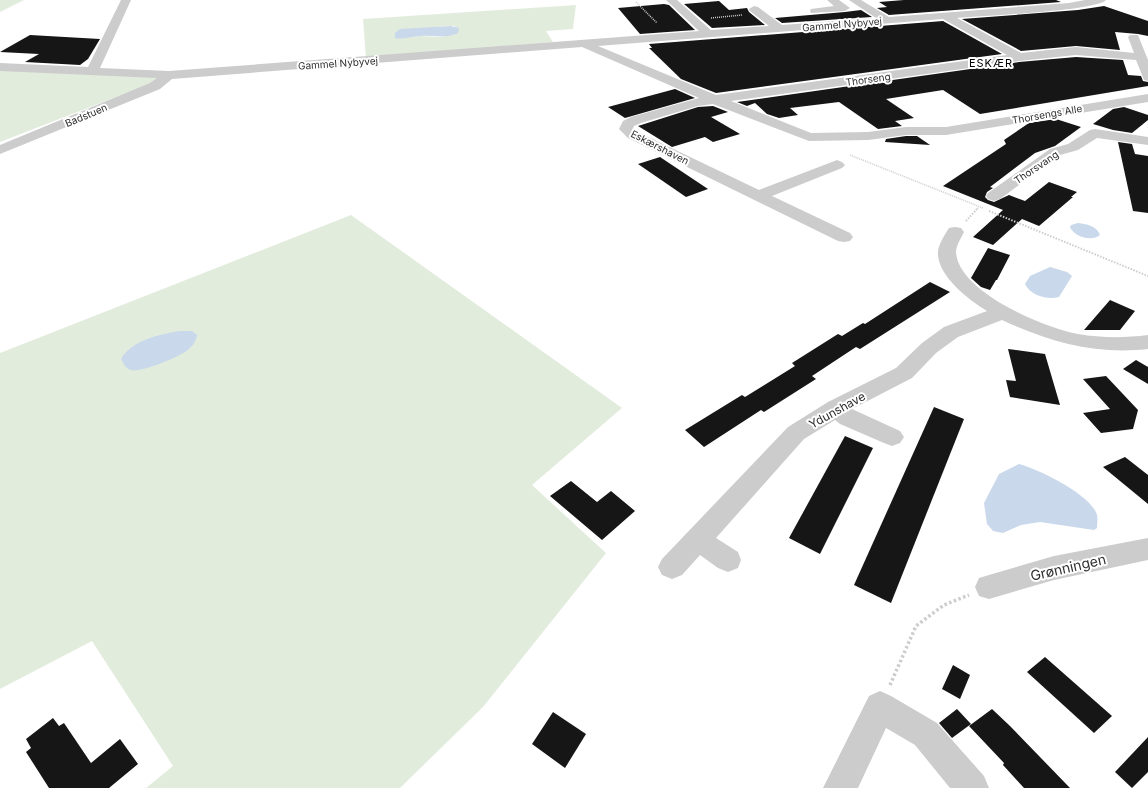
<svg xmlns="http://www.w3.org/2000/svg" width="1148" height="788" viewBox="0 0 1148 788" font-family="Inter,sans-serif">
	<rect width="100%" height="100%" fill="#fff"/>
	<g fill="#e2ecdd" fill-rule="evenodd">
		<polygon points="0,0 24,0 0,12"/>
		<path d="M576 5 573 29 546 31 553 42 366 59 363 19ZM446 26H455L456 34 441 37 421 36 398 38 429 28Z"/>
		<polygon points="0,69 158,77 152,83 0,142"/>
		<polygon points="351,215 622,408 532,485 606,553 483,707 400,788 146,788 173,766 92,641 0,689 0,353"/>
	</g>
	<g fill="#c9d8eb">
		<path d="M451 26 459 28 458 33C446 39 433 35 421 36 412 36 403 40 395 38V33L400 29Z"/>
		<path d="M1078 223C1086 224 1097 226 1100 235 1092 242 1074 237 1070 227L1071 225Z"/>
		<path d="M1050 267 1067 272 1072 276 1059 297C1047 300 1031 296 1025 284L1030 276Z"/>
		<path d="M179 331H192L197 335C196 342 191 348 185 352 176 358 140 373 131 370 125 368 124 364 121 359 132 340 158 335 179 331Z"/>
		<path d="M1019 464C1038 469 1092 495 1097 515 1098 519 1097 524 1097 528L1094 530 1040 522 1021 525 1003 533 993 531 987 524 984 503 999 474Z"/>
	</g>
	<g fill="#161616">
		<polygon points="904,0 1056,0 1061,2 889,15 877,8 887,7 879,2"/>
		<polygon points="719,1 729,10 747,8 749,12 765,25 712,28 684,4"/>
		<polygon points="664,4 669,5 695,30 640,34 618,8"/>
		<polygon points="1104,6 1148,21 1148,36 1138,34 1115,32 1120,50 1076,46 1021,51 962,19 1078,10"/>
		<polygon points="861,10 872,17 782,23 775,18 845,12"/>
		<polygon points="943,21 1002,54 716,93 681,79 649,48 652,48 649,44"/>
		<polygon points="30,35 100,39 88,59 80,65 25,62 39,54 0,52"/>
		<polygon points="1076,57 1123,60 1128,75 1141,76 1143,81 1148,82 1148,86 980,114 943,90 886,99 914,118 895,121 902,126 878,129 839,102 790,108 798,115 779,118 767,114 755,103 747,106 737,102 1019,62"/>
		<polygon points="675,89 695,98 625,118 608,107"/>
		<polygon points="713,106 728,112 711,117 740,134 713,142 705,137 672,147 638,126 698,107"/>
		<polygon points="1124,107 1148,115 1148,120 1132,133 1113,130 1093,124 1113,109"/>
		<polygon points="1056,119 1081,127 1055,146 1035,153 990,187 993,188 987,192 985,197 988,200 994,202 1009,195 1025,201 1049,182 1077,192 1071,197 1073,197 1039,226 1022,219 993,245 973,237 1003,210 943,186 1006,144 1004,140 1029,123"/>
		<polygon points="906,136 917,136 930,145 885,142 886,139"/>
		<polygon points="1118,142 1132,144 1135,154 1148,156 1148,213 1133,211"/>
		<polygon points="660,157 708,189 686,197 638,164"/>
		<polygon points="988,248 1010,255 997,280 996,280 990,290 981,287 971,278"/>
		<polygon points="930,282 950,292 860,349 856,347 812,376 816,379 764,412 761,410 704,447 685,430 742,395 745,397 795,366 792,363 838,334 842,336 863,323 865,324"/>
		<polygon points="1110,300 1135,311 1120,330 1084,330"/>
		<polygon points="1008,349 1045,354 1060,405 1010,397 1006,380 1016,381"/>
		<polygon points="1136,360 1148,367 1148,384 1123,369"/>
		<polygon points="1106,376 1138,410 1133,429 1101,433 1083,413 1110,409 1083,379"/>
		<polygon points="934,407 964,419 891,603 854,585"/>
		<polygon points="845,436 873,448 820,554 789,538"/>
		<polygon points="1125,457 1148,475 1148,504 1103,467"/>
		<polygon points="571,481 597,502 611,491 635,511 602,540 550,496"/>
		<polygon points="1045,657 1112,716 1094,733 1027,672"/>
		<polygon points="953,665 970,675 960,699 942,689"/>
		<polygon points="957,709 971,724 952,738 939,723"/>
		<polygon points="992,709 1010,726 1070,788 1024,788 1003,765 1004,763 969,726"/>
		<polygon points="553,712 586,734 565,768 532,744"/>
		<polygon points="53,718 59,726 64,723 91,763 120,739 138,764 109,788 49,788 26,752 31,748 26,739"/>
		<polygon points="1148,737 1148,772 1132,788 1115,772"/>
	</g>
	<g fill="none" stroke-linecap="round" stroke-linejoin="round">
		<g stroke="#ccc" stroke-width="1.5" stroke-dasharray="1 1" stroke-linecap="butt">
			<polyline points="636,2 657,23"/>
			<polyline points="711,18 742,15"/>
			<polyline points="850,155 983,208"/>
			<polyline points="976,210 979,207"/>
		</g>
		<g stroke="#ccc" stroke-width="2" stroke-dasharray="1.5 1.5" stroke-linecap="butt">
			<polyline points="989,211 1148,276"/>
			<polyline points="966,221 977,209"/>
		</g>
		<polyline stroke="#ccc" stroke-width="3.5" stroke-dasharray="2.5 2.5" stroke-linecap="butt" points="890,685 916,626 944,605 969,595"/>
		<g fill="#ccc" fill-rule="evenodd">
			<path d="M121 0H131L100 68 169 71 699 31 666 0H677L711 30 769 26 750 11 749 9 754 6 758 7 782 25 876 18 849 0H861L889 17 1069 3 1085 0H1106C1097 11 979 16 957 18L1021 53 1076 47 1134 53 1128 37 1130 35H1138L1148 60V81L1144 80 1136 60 1076 55 1019 61 731 101 811 133 868 132 906 127H946L1148 94V102L946 135H906L868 140 809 141 713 104 698 106 641 123 634 126 633 128 638 132 759 190 832 162 837 160 842 162 845 165 842 168 772 196 850 233 853 237 850 241 844 242 838 241 628 138 619 129 623 121 631 117 699 98 582 47 172 79 160 89 0 154V145L150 83 157 78 0 71V63L88 67ZM943 19 1007 55 716 95 598 46Z"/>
			<polygon points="827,0 839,0 850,8 845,11 811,13 810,11 811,9 834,6"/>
			<polygon points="1095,129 1148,137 1148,145 1097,138 1078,150 1060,155 1000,199 994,201 988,199 986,196 988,193 1050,149 1068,144 1090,130"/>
			<path d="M955 227 961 228 964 232C961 238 956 246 956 252 958 292 1043 327 1078 334 1101 338 1124 338 1148 335V349C1096 355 1049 342 1002 320L958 337 936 353 912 378 852 409 900 431 904 437 900 443 892 446 884 443 840 424 835 420 804 439 716 538 738 552 741 560 738 568 728 572 718 568 700 555 682 575 672 579 662 575 658 567 662 559 788 427 828 402 896 368 922 343 944 327 987 311C969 300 936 275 938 251 939 244 945 234 949 228Z"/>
			<polygon points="1148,538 1148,560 1054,580 989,599 979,596 975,587 979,578 989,575 1054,556"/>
			<polygon points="880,691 891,696 937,723 984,776 989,788 950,788 915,745 886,728 858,788 823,788 869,696"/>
		</g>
	</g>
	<g text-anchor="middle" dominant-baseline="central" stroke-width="4" stroke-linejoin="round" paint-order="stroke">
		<g font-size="10" fill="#2f2f2f" stroke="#fff">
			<text transform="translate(842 24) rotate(-5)">Gammel Nybyvej</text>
			<text transform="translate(338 63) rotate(-4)">Gammel Nybyvej</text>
			<text transform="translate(868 79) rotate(-8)">Thorseng</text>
			<text transform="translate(1047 114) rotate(-10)">Thorsengs Alle</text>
			<text transform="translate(86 115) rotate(-23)">Badstuen</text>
			<text transform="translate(660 147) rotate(27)">Eskærshaven</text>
			<text transform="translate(1036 167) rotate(-34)">Thorsvang</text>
		</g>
		<g font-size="11" letter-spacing="1" fill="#000" stroke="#fff">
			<text x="991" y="63">ESKÆR</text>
		</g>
		<g font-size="12" fill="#2f2f2f" stroke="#fff">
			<text transform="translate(837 410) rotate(-29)">Ydunshave</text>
		</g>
		<g font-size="14" fill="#2f2f2f" stroke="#fff">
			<text transform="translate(1068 567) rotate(-13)">Grønningen</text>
		</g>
	</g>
</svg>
